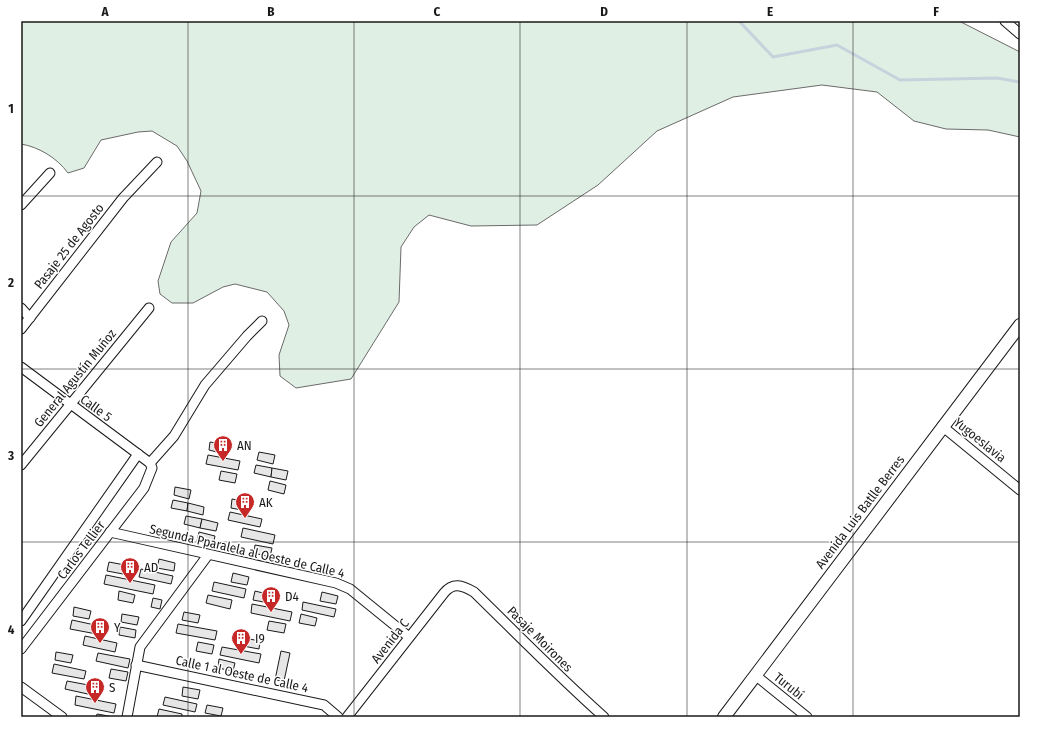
<svg xmlns="http://www.w3.org/2000/svg" width="1041" height="738" viewBox="0 0 1041 738" font-family="'Fira Sans Condensed',sans-serif">
	<rect width="100%" height="100%" fill="#fff"/>
	<path fill="#e0efe3" stroke="#6a6a6a" d="M21 21H959L1020 52V137L988 130 946 129 914 121 877 92 822 85 733 97 657 131 598 185 537 225 471 226 429 215 414 227 401 247 399 302 351 379 296 388 280 376 279 355 289 325 284 311 267 292 235 284 223 287 193 303H172L160 294 158 281 171 242 197 213 201 191 187 161 177 146 152 131 138 132 101 140 84 168 68 173C57 158 39 147 21 144Z"/>
	<g fill="none" stroke-linecap="round" stroke-linejoin="round">
		<polyline stroke="#c6d2dc" stroke-width="3" points="739,21 773,57 837,45 900,80 997,78 1020,82"/>
	</g>
	<g fill="#e6e6e6" stroke="#1a1a1a">
		<polygon points="210,442 227,445 225,454 209,450"/>
		<polygon points="259,452 275,455 273,464 257,460"/>
		<polygon points="208,455 240,461 238,470 206,464"/>
		<polygon points="256,465 272,468 271,477 254,473"/>
		<polygon points="272,468 288,471 286,480 271,477"/>
		<polygon points="221,471 237,474 235,483 219,480"/>
		<polygon points="270,481 286,485 284,494 268,490"/>
		<polygon points="175,487 191,490 189,499 174,495"/>
		<polygon points="232,499 248,502 247,511 231,508"/>
		<polygon points="173,500 188,503 187,511 171,508"/>
		<polygon points="188,503 204,507 203,515 187,511"/>
		<polygon points="230,512 262,519 260,527 228,520"/>
		<polygon points="186,516 202,519 200,528 184,524"/>
		<polygon points="202,519 218,523 216,531 200,528"/>
		<polygon points="243,528 275,535 273,544 241,537"/>
		<polygon points="199,532 215,536 213,545 197,541"/>
		<polygon points="255,545 272,548 270,557 254,553"/>
		<polygon points="159,559 175,563 174,571 157,568"/>
		<polygon points="109,562 125,565 123,574 107,571"/>
		<polygon points="141,569 173,576 171,584 139,577"/>
		<polygon points="233,573 249,577 247,585 231,582"/>
		<polygon points="106,575 155,585 153,594 104,584"/>
		<polygon points="214,582 246,589 244,598 212,591"/>
		<polygon points="119,591 135,595 133,603 118,600"/>
		<polygon points="255,591 271,595 269,603 253,600"/>
		<polygon points="322,592 338,596 336,604 320,601"/>
		<polygon points="208,595 232,600 230,609 206,603"/>
		<polygon points="153,598 162,600 160,609 151,607"/>
		<polygon points="303,602 336,609 334,617 302,610"/>
		<polygon points="252,604 292,612 290,621 251,613"/>
		<polygon points="74,607 91,611 89,619 73,616"/>
		<polygon points="184,612 200,615 198,623 182,620"/>
		<polygon points="122,614 139,617 137,625 121,622"/>
		<polygon points="301,614 317,618 315,626 299,623"/>
		<polygon points="72,620 104,627 102,635 70,629"/>
		<polygon points="269,621 286,624 284,633 267,630"/>
		<polygon points="178,624 217,631 215,640 176,633"/>
		<polygon points="120,627 136,630 135,638 119,635"/>
		<polygon points="85,636 117,643 115,652 83,645"/>
		<polygon points="244,638 260,641 259,649 243,646"/>
		<polygon points="198,642 214,645 212,654 196,651"/>
		<polygon points="222,647 261,654 259,663 220,655"/>
		<polygon points="281,651 290,653 284,681 275,680"/>
		<polygon points="56,652 73,655 71,663 55,660"/>
		<polygon points="98,653 130,659 128,668 96,661"/>
		<polygon points="219,659 235,663 233,671 218,668"/>
		<polygon points="54,664 86,671 84,679 52,673"/>
		<polygon points="111,669 128,672 126,681 109,678"/>
		<polygon points="67,681 99,687 97,696 65,689"/>
		<polygon points="183,687 200,690 198,699 182,696"/>
		<polygon points="76,696 116,704 114,713 75,705"/>
		<polygon points="165,697 197,704 195,712 163,705"/>
		<polygon points="207,705 223,708 221,716 205,713"/>
		<polygon points="159,709 182,714 182,717 157,717"/>
		<polygon points="97,714 103,715 113,717 96,717"/>
	</g>
	<g fill="none" stroke-linecap="round" stroke-linejoin="round">
		<g stroke="#1a1a1a" stroke-width="11">
			<g id="street">
				<polyline points="1005,21 1020,34"/>
				<polyline points="21,205 50,173"/>
				<polyline points="21,308 30,318"/>
				<polyline points="21,329 123,198 157,162"/>
				<polyline points="21,367 150,463 152,468 144,488 21,649"/>
				<polyline points="942,426 1020,490"/>
				<polyline points="150,463 174,436 205,385 247,336 262,321"/>
				<polyline points="21,465 149,308"/>
				<polyline points="110,532 336,583 350,589 409,637"/>
				<polyline points="21,621 138,454"/>
				<polyline points="136,665 324,705 338,717"/>
				<polyline points="755,675 807,717"/>
				<polyline points="21,687 62,717"/>
				<polyline points="127,717 140,647 208,555"/>
				<path d="M347 717 444 593C453 582 462 585 474 592 517 634 559 677 604 717"/>
			</g>
		</g>
		<g stroke="#1a1a1a" stroke-width="14">
			<polyline id="secondary" points="724,717 1020,325"/>
		</g>
		<use href="#street" stroke="#fff" stroke-width="9"/>
		<use href="#secondary" stroke="#fff" stroke-width="12"/>
	</g>
	<path fill="none" stroke="#1a1a1a" stroke-width="1" stroke-opacity="0.55" d="M188 21V717M354 21V717M520 21V717M687 21V717M853 21V717M21 196H1020M21 369H1020M21 542H1020"/>
	<defs>
		<g id="building-pin" transform="scale(1)"><path d="M0 17L-7.5 6A9.5 9.5 0 1 1 7.5 6Z" fill="#c62828" stroke="#fff"/><path d="M-4-6H4V6H1V3H-1V6H-4ZM-2.5-4.3h1.7v1.8h-1.7ZM.8-4.3h1.7v1.8H.8ZM-2.5-1h1.7V.8h-1.7ZM.8-1h1.7V.8H.8Z" fill="#fff"/></g>
	</defs>
	<g fill-rule="evenodd">
		<use href="#building-pin" x="223" y="445"/>
		<use href="#building-pin" x="245" y="502"/>
		<use href="#building-pin" x="130" y="567"/>
		<use href="#building-pin" x="271" y="596"/>
		<use href="#building-pin" x="100" y="627"/>
		<use href="#building-pin" x="241" y="638"/>
		<use href="#building-pin" x="95" y="687"/>
	</g>
	<g text-anchor="middle" dominant-baseline="central" stroke-width="3" stroke-linejoin="round" paint-order="stroke">
		<g font-size="13" fill="#1a1a1a" stroke="#fff">
			<text transform="translate(69 246) rotate(-52)">Pasaje 25 de Agosto</text>
			<text transform="translate(75 378) rotate(-51)">General Agustín Muñoz</text>
			<text transform="translate(96 408) rotate(36)">Calle 5</text>
			<text transform="translate(980 440) rotate(39)">Yugoeslavia</text>
			<text transform="translate(860 512) rotate(-53)">Avenida Luis Batlle Berres</text>
			<text transform="translate(81 550) rotate(-53)">Carlos Tellier</text>
			<text transform="translate(247 551) rotate(13)">Segunda Pparalela al Oeste de Calle 4</text>
			<text transform="translate(540 639) rotate(45)">Pasaje Moirones</text>
			<text transform="translate(390 641) rotate(-52)">Avenida C</text>
			<text transform="translate(242 674) rotate(12)">Calle 1 al Oeste de Calle 4</text>
			<text transform="translate(789 686) rotate(39)">Turubí</text>
		</g>
		<g font-size="13" fill="#1a1a1a" stroke="#fff" text-anchor="start">
			<text x="237" y="445">AN</text>
			<text x="259" y="502">AK</text>
			<text x="144" y="567">AD</text>
			<text x="285" y="596">D4</text>
			<text x="114" y="627">Y</text>
			<text x="255" y="638">I9</text>
			<text x="109" y="687">S</text>
		</g>
	</g>
	<rect width="1041" height="738" fill="none" stroke="#ffffff" stroke-width="44"/>
	<rect x="22" y="22" width="997" height="694" fill="none" stroke="#1a1a1a" stroke-width="1.5"/>
	<g font-size="13" text-anchor="middle" font-weight="bold" fill="#1a1a1a">
		<text x="105" y="16">A</text>
		<text x="271" y="16">B</text>
		<text x="437" y="16">C</text>
		<text x="604" y="16">D</text>
		<text x="770" y="16">E</text>
		<text x="936" y="16">F</text>
		<text x="11" y="113">1</text>
		<text x="11" y="287">2</text>
		<text x="11" y="460">3</text>
		<text x="11" y="634">4</text>
	</g>
</svg>
